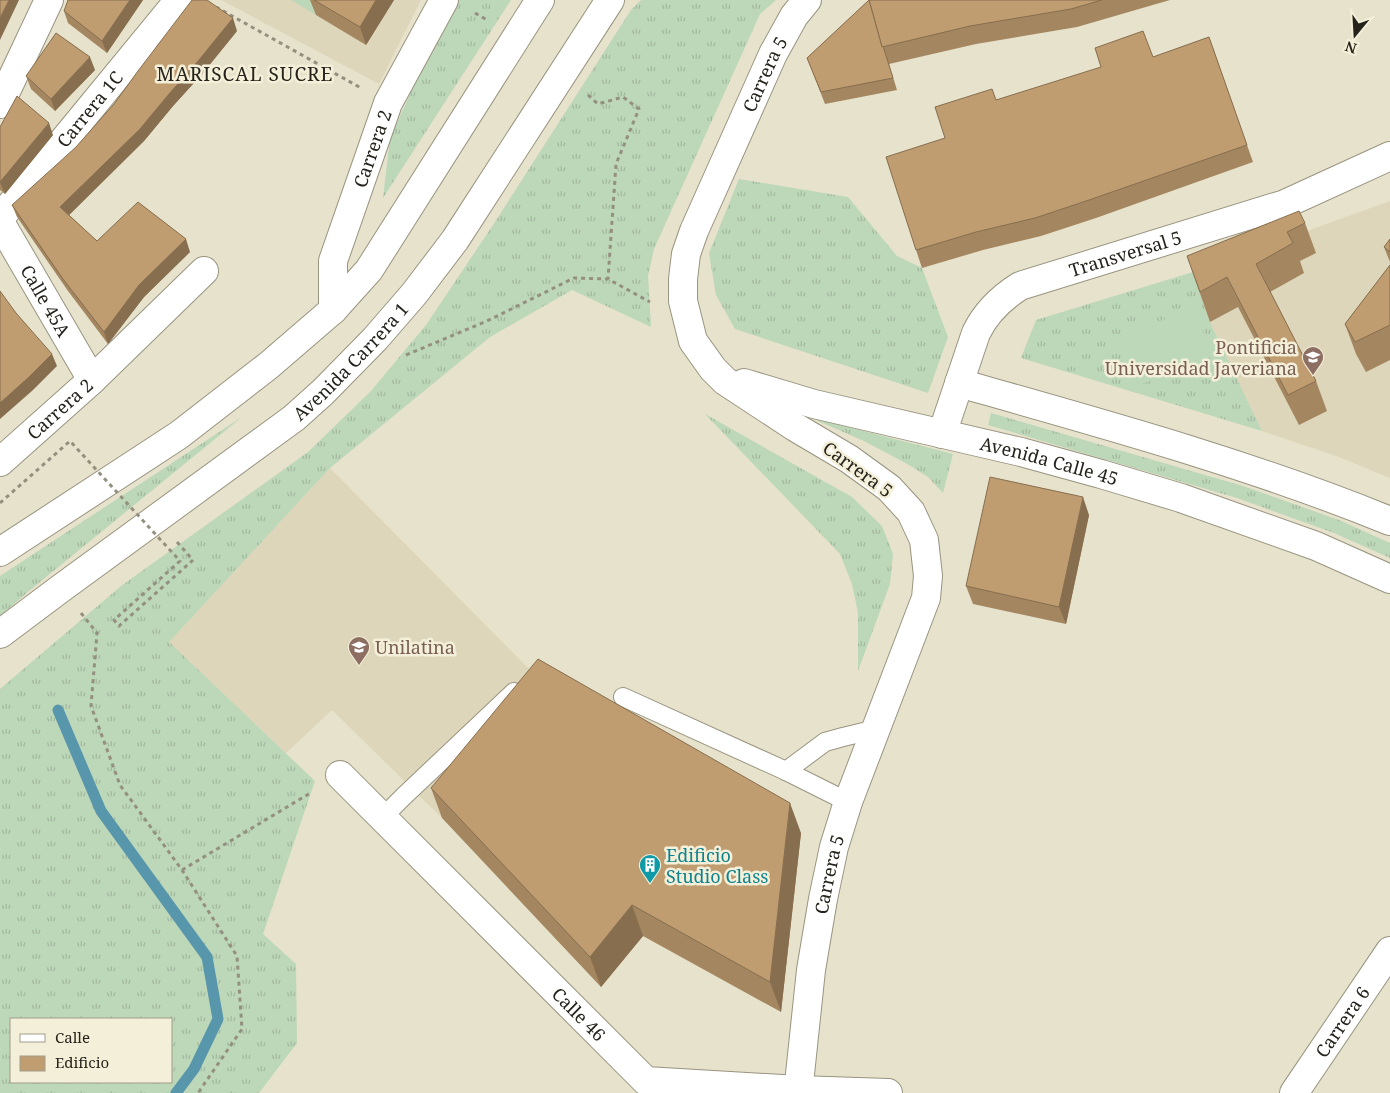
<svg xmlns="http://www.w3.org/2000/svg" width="1390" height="1093" viewBox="0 0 1390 1093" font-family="'Noto Serif',serif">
	<defs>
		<pattern id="grass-tufts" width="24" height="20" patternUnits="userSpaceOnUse" patternTransform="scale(1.25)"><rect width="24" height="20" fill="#bdd7b9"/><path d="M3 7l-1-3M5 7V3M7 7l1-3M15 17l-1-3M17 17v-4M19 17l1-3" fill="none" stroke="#a2b89e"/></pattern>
	</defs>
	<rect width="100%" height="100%" fill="#e7e2cb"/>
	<g fill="#ded6ba">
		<polygon points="221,0 421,0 379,84"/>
		<polygon points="1390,201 1390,478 1339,457 1262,431 1210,322 1193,272"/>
		<polygon points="330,468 549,689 442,818 332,710 286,753 168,643"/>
	</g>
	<g fill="url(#grass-tufts)" fill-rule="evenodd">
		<polygon points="459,0 511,0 383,198 390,138 421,70"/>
		<path d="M641 0H776L760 14 654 249 648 276 651 327 572 290 490 337 330 468 169 642 315 781 263 934 296 964 297 1043 259 1093H0V689L121 586 308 452 371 391 426 325 491 228 631 10ZM11 1019H171V1082H11Z"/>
		<polygon points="739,179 848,197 897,256 922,268 948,337 928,393 735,329 716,295 709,253"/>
		<polygon points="1193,272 1210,322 1262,431 1021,358 1036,320"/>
		<polygon points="991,413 1243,486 1339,520 1390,543 1390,558 1334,533 1237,498 988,425"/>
		<polygon points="705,414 852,497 882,526 893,554 890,584 858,671 858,613 852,584 840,554"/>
		<polygon points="242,417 29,591 0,616 0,576"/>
		<polygon points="809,417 953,454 943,493 928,477 909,465 864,441"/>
	</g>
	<g fill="#bdd7b9">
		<polygon points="291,0 325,0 316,15"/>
		<polygon points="1194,308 1213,356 1137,386 1118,337"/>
	</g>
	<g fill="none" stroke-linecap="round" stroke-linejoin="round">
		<polyline stroke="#5896ac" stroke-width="11" points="58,710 101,811 207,957 218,1019 194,1069 176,1093"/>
		<g stroke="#999480" stroke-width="20">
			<g id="lane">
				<polyline points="623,697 786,771 848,802"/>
				<polyline points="786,771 825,742 843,737 876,729"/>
				<polyline points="382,818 404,796 514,692"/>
			</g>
		</g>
		<g stroke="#999480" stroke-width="30">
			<g id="street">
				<polyline points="0,104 49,0"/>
				<path id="s1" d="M0 218 179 0"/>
				<path id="s2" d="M0 222 92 380"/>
				<path id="s3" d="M333 310V261L388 103 444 0"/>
				<path id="s4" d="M942 434 976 333C986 312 1001 298 1020 286L1285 204 1390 156"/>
				<path id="s5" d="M0 462 92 380 204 271"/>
				<path id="s6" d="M340 775 646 1081 798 1090"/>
				<path id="s7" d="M1294 1093 1390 951"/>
			</g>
		</g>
		<g stroke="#999480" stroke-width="30">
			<g id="secondary">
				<path id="s8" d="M744 383 814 404 1021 452 1101 474 1181 498 1316 546 1390 579"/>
				<path d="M959 383C1104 424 1250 464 1390 521"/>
				<polyline points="798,1090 888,1093"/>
				<path id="s9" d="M798 1093 811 970 823 899 834 847 848 802 926 598 928 576 924 540 911 512 889 488 849 459 795 427 725 381 713 369 693 341 683 301V279L686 254 694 231 773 54 794 16 807 0"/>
			</g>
		</g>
		<g stroke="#999480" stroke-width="30">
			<g id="primary">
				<polyline points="0,552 179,435 268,366 333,310 369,270 540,0"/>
				<path id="s10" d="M0 634 60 589 294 418 323 392 375 339 414 294 455 240 610 0"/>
			</g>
		</g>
		<g stroke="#949080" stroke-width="3" stroke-dasharray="4 4" stroke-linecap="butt">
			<polyline points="216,7 361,88"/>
			<polyline points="475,13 489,21"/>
			<polyline points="588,95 598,104 623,97 639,109 616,164 608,279"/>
			<polyline points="406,355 487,321 574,278 608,279 650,302"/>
			<polyline points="177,542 193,560"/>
			<polyline points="81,613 97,633 91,706 120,785 182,870 237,956 242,1029 198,1093"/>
			<polyline points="182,870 312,792"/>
		</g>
		<use href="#lane" stroke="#fff" stroke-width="18"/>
		<use href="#street" stroke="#fff" stroke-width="28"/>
		<use href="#secondary" stroke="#fff" stroke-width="28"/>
		<use href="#primary" stroke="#fff" stroke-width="28"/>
		<polyline stroke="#949080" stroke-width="3" stroke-dasharray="4 4" stroke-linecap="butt" points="0,503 70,441 180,561 114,620 119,626 193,560"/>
	</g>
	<g fill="#a48761">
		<polygon points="143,0 107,53 68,23 64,11"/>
		<polygon points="310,0 394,0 366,45 316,15"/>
		<polygon points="869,0 1170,0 1077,27 976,44 889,64 897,90 825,104 807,58"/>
		<polygon points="237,31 203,73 173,106 144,141 69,215 97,241 190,252 144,297 108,344 68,291 17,217 12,205"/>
		<polygon points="1209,37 1253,162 1096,218 1041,236 983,250 922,268 916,250 945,138 992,89 996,100 1153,57"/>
		<polygon points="95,70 55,111 31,89 26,76"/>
		<polygon points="0,127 53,135 5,194 0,190"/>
		<polygon points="1305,223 1316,253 1300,261 1304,273 1270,292 1316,381 1327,411 1299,425 1238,307 1210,322 1187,256"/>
		<polygon points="1390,239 1390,262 1384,247"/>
		<polygon points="1390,265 1390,360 1366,372 1356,354 1345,324"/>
		<polygon points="1089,515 1066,624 973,604 966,586"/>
		<polygon points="431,788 801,833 781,1012 643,936 601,987 442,818"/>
	</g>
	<g fill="#866e4f">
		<polygon points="9,0 19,0 0,40 0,18"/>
		<polygon points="130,0 143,0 107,53 102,41"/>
		<polygon points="376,0 394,0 366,45 360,27"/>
		<polygon points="233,18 237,31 203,73 173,106 144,141 64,220 60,207 169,94"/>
		<polygon points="90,57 95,70 55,111 51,99"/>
		<polygon points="49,123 53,135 5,194 0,182"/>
		<polygon points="186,239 190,252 144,297 108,344 104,332 139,285"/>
		<polygon points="52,354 57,366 33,390 0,419 0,403"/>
		<polygon points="1083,497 1089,515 1066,624 1059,607"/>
		<polygon points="790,803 801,833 781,1012 770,982"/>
		<polygon points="632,905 643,936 601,987 590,957"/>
	</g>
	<g fill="#bf9d71" stroke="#866e4f">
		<polygon points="0,0 9,0 0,18"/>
		<polygon points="68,0 130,0 102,41 64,11"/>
		<polygon points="192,0 207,0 233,18 199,60 169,94 140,129 60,207 97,241 138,202 186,239 139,285 104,332 63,279 12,205 76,147 114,104 138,71"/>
		<polygon points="314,0 376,0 360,27"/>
		<polygon points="869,0 1102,0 1071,9 970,26 882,47"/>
		<polygon points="869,0 882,47 883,46 893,78 821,92 807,58"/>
		<polygon points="1143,31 1153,57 1209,37 1247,145 1089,200 1035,218 976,232 916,250 886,157 945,138 935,107 992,89 996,100 1101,67 1095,48"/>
		<polygon points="56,33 90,57 51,99 26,76"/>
		<polygon points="17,96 49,123 0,182 0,127"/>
		<polygon points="1299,211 1305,223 1287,232 1293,243 1256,264 1316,381 1288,395 1227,277 1200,292 1187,256"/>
		<polygon points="1390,239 1390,252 1384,247"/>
		<polygon points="1390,265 1390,325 1355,342 1345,324"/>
		<polygon points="0,291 16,313 52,354 29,377 0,403"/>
		<polygon points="990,477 1083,497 1059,607 966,586"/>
		<polygon points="538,659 790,803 770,982 632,905 590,957 431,788"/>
	</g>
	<defs>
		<g id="university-pin" transform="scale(1.125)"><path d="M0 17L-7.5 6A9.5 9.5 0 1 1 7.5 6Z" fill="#8d6e63" stroke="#f4efd8"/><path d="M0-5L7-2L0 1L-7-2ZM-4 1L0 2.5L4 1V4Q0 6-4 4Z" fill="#fff"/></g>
		<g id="building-pin" transform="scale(1.125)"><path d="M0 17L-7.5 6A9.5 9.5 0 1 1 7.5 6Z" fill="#0f9aa8" stroke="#f4efd8"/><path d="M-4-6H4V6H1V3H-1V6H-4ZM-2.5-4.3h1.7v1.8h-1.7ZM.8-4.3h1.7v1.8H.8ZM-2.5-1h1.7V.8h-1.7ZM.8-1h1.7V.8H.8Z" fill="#fff"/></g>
	</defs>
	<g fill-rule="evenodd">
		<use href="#university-pin" x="1313" y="357"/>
		<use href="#university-pin" x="359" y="647"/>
		<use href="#building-pin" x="650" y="865"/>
	</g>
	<g text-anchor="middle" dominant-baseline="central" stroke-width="5" stroke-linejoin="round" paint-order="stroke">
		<g font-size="18" fill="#25231b" stroke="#f4efd8">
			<text stroke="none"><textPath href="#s9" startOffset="1168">Carrera 5</textPath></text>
			<text stroke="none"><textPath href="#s1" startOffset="141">Carrera 1C</textPath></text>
			<text stroke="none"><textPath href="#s3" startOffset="168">Carrera 2</textPath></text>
			<text stroke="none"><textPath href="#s4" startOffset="282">Transversal 5</textPath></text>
			<text stroke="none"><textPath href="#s2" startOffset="91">Calle 45A</textPath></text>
			<text stroke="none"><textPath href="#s10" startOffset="445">Avenida Carrera 1</textPath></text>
			<text stroke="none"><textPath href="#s5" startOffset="80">Carrera 2</textPath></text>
			<text stroke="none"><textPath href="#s8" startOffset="315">Avenida Calle 45</textPath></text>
			<text transform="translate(858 469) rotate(36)">Carrera 5</text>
			<text stroke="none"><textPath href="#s9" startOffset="221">Carrera 5</textPath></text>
			<text stroke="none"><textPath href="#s6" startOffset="338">Calle 46</textPath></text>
			<text stroke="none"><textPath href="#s7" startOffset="86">Carrera 6</textPath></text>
		</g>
		<g font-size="18" fill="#785e54" stroke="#f4efd8" text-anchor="end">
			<text x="1297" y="347">Pontificia<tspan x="1297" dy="21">Universidad Javeriana</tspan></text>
			<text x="375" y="647" text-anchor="start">Unilatina</text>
		</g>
		<g font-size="18" fill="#0d838f" stroke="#f4efd8" text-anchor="start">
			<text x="666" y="855">Edificio<tspan x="666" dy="21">Studio Class</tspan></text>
		</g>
		<g font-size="19" letter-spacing="1" fill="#25231b" stroke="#f4efd8">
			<text x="245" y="74">MARISCAL SUCRE</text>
		</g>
	</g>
	<rect x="10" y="1018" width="162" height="65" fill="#f4efd8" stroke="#a19d8c"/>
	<rect x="20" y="1034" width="25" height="8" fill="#ffffff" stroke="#a19d8c"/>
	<text x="55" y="1043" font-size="15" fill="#25231b">Calle</text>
	<rect x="20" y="1056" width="25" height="15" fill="#bf9d71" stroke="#a19d8c"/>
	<text x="55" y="1068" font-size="15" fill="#25231b">Edificio</text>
	<g transform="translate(1355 35) rotate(198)" stroke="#f4efd8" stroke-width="4" paint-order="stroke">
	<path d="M0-4L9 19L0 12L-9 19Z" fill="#25231b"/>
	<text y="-8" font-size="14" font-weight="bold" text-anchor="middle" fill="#25231b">N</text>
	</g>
</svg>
